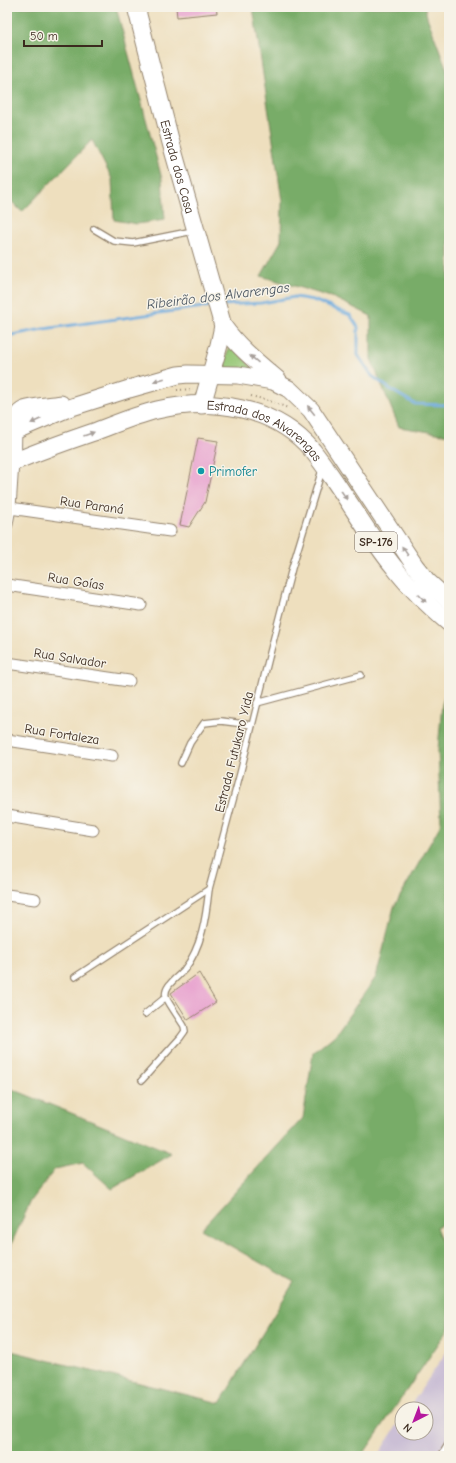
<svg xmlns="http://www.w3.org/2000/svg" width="456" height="1463" viewBox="0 0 456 1463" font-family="'Comic Neue',sans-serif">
	<rect width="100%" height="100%" fill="#f7f3e8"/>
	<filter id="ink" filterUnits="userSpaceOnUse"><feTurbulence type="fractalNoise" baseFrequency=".025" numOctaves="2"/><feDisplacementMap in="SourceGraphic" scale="8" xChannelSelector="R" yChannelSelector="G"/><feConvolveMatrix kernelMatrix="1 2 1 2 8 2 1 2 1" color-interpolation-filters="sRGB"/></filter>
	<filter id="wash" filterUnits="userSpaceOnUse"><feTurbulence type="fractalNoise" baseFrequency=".012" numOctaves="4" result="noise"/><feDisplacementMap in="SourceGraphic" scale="16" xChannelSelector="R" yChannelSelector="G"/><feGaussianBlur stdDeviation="0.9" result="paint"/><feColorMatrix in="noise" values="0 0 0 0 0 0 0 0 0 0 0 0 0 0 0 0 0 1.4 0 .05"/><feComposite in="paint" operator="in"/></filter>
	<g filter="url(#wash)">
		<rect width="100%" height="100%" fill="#eedfbe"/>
		<polygon fill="#cbbfd5" points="449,1348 449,1456 377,1456 402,1418 402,1433 426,1433 426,1409 408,1409"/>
		<polygon fill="#96c776" stroke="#68784a" points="230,344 255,371 223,368"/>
		<g fill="#78ac67" stroke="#5a6b42">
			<polygon points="7,7 116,7 162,179 165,220 137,224 114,220 112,179 92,140 22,212 7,197"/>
			<polygon points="253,7 425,7 427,17 449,75 449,435 399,427 371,359 371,316 334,298 261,276 281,241 282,201"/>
			<polygon points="449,684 449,1221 436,1227 449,1260 449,1328 362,1456 7,1456 7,1350 220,1403 294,1282 201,1229 303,1118 313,1053 335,1035 376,977 394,907 441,824 438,750 442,704"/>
			<polygon points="7,1087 172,1154 112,1189 83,1163 55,1169 31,1201 12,1242 7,1266"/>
		</g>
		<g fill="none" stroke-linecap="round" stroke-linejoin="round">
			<g stroke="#69a8dc" stroke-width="3">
				<polyline points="222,305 261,303 295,297 313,300 350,315 358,327 358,355 372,376 393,391 415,404 449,405"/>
				<polyline points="7,336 43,329 211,306"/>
			</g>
		</g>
		<g id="blocks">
			<g fill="#e8a3cf">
				<polygon points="176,7 216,7 217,13 177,17"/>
				<polygon points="198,438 218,441 205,502 189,527 180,525"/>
				<polygon points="199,973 216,1002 188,1020 171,993"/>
			</g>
		</g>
	</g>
	<g filter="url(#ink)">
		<use href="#blocks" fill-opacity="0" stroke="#94846e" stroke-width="1"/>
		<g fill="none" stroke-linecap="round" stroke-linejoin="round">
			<g stroke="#94846e" stroke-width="8">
				<g id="lane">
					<polyline points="94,229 114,241 133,243 193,231"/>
					<polyline points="257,703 361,675"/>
					<polyline points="181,763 190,743 204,723 221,721 252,725"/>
					<polyline points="75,977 209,889 240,774 269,657 292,568 322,470"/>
					<polyline points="145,1014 166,997"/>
					<path d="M142 1080 180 1038 185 1031 184 1026C180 1019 168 1003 166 997 163 986 178 977 184 970 202 947 206 917 209 889"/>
					<polyline points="441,1456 449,1443"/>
				</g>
			</g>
			<g stroke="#94846e" stroke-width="13">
				<g id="street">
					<polyline points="10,508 170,531"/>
					<polyline points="7,524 10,508 13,462"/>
					<polyline points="7,585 141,605"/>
					<polyline points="7,663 129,681"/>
					<polyline points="7,740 112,756"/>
					<polyline points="7,816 93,830"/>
					<polyline points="7,895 35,899"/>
				</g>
			</g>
			<g stroke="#94846e" stroke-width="19">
				<g id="primary">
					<path id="s1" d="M136 7 171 143 223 326C238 347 258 363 278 380"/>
					<polyline points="202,405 219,345 223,326"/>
					<polyline points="7,434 69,408 129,389 178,375 188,374 238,375 273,381 289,389 311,410 415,566 427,581 449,601"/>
					<path d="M13 462C13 448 9 417 24 410 35 406 50 406 61 404"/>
					<path id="s2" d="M7 465C35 452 65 442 94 432 115 424 136 415 157 410 211 397 275 406 313 451 320 460 327 470 334 480 354 509 372 540 394 567 410 588 429 606 449 623"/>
				</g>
			</g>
			<g stroke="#94846e" stroke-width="2" stroke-dasharray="1 3" stroke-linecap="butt">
				<polyline points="177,390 193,389"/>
				<polyline points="251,396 267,400 288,408"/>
			</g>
			<use href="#lane" stroke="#fff" stroke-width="5.5"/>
			<use href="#street" stroke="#fff" stroke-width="11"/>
			<use href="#primary" stroke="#fff" stroke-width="17"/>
		</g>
		<defs><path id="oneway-solid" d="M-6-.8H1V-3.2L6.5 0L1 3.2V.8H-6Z"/></defs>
		<g fill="#a79f9a">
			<use href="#oneway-solid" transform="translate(254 359) rotate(-139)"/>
			<use href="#oneway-solid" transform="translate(159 380) rotate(164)"/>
			<use href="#oneway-solid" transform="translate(311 410) rotate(-129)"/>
			<use href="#oneway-solid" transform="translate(36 421) rotate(156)"/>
			<use href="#oneway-solid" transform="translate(89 434) rotate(-20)"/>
			<use href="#oneway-solid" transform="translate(344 495) rotate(56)"/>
			<use href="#oneway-solid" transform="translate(405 551) rotate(-124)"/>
			<use href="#oneway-solid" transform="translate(422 598) rotate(45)"/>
		</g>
	</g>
	<circle fill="#0f9aa8" stroke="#f7f3e8" stroke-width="1.5" cx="201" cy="471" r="4"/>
	<g text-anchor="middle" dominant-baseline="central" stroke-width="3" stroke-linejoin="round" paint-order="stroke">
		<rect fill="#f7f3e8" stroke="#73665b" stroke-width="1" x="355" y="532" width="42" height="20" rx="3"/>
		<g font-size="12" font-weight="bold" fill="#3b2a1e">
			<text x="376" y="542">SP-176</text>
		</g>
		<g font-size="13" fill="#3b2a1e" stroke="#f7f3e8">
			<text stroke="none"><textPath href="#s1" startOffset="165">Estrada dos Casa</textPath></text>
			<text stroke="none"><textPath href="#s2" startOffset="275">Estrada dos Alvarengas</textPath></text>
			<text transform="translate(92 505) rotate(8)">Rua Paraná</text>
			<text transform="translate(76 581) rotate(9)">Rua Goías</text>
			<text transform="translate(70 658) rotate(9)">Rua Salvador</text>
			<text transform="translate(62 734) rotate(9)">Rua Fortaleza</text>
			<text transform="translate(234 752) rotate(-76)">Estrada Futukaro Yida</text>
		</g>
		<g font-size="13" fill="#0d838f" stroke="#f7f3e8" text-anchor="start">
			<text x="209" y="471">Primofer</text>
		</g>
		<g font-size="14" font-style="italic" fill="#4b5660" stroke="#f7f3e8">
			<text transform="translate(218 296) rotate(-7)">Ribeirão dos Alvarengas</text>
		</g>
	</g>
	<rect width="456" height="1463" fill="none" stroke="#f7f3e8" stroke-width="24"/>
	<g transform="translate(414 1421) rotate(222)"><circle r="19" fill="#f7f3e8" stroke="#aca397"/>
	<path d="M0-3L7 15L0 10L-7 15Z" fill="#b5179e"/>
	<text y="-6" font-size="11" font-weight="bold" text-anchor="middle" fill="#3b2a1e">N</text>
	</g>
	<path d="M24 40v6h78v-6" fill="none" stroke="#3b2a1e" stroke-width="2"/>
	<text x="30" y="40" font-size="12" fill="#3b2a1e" stroke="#f7f3e8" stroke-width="3" paint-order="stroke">50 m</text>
</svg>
